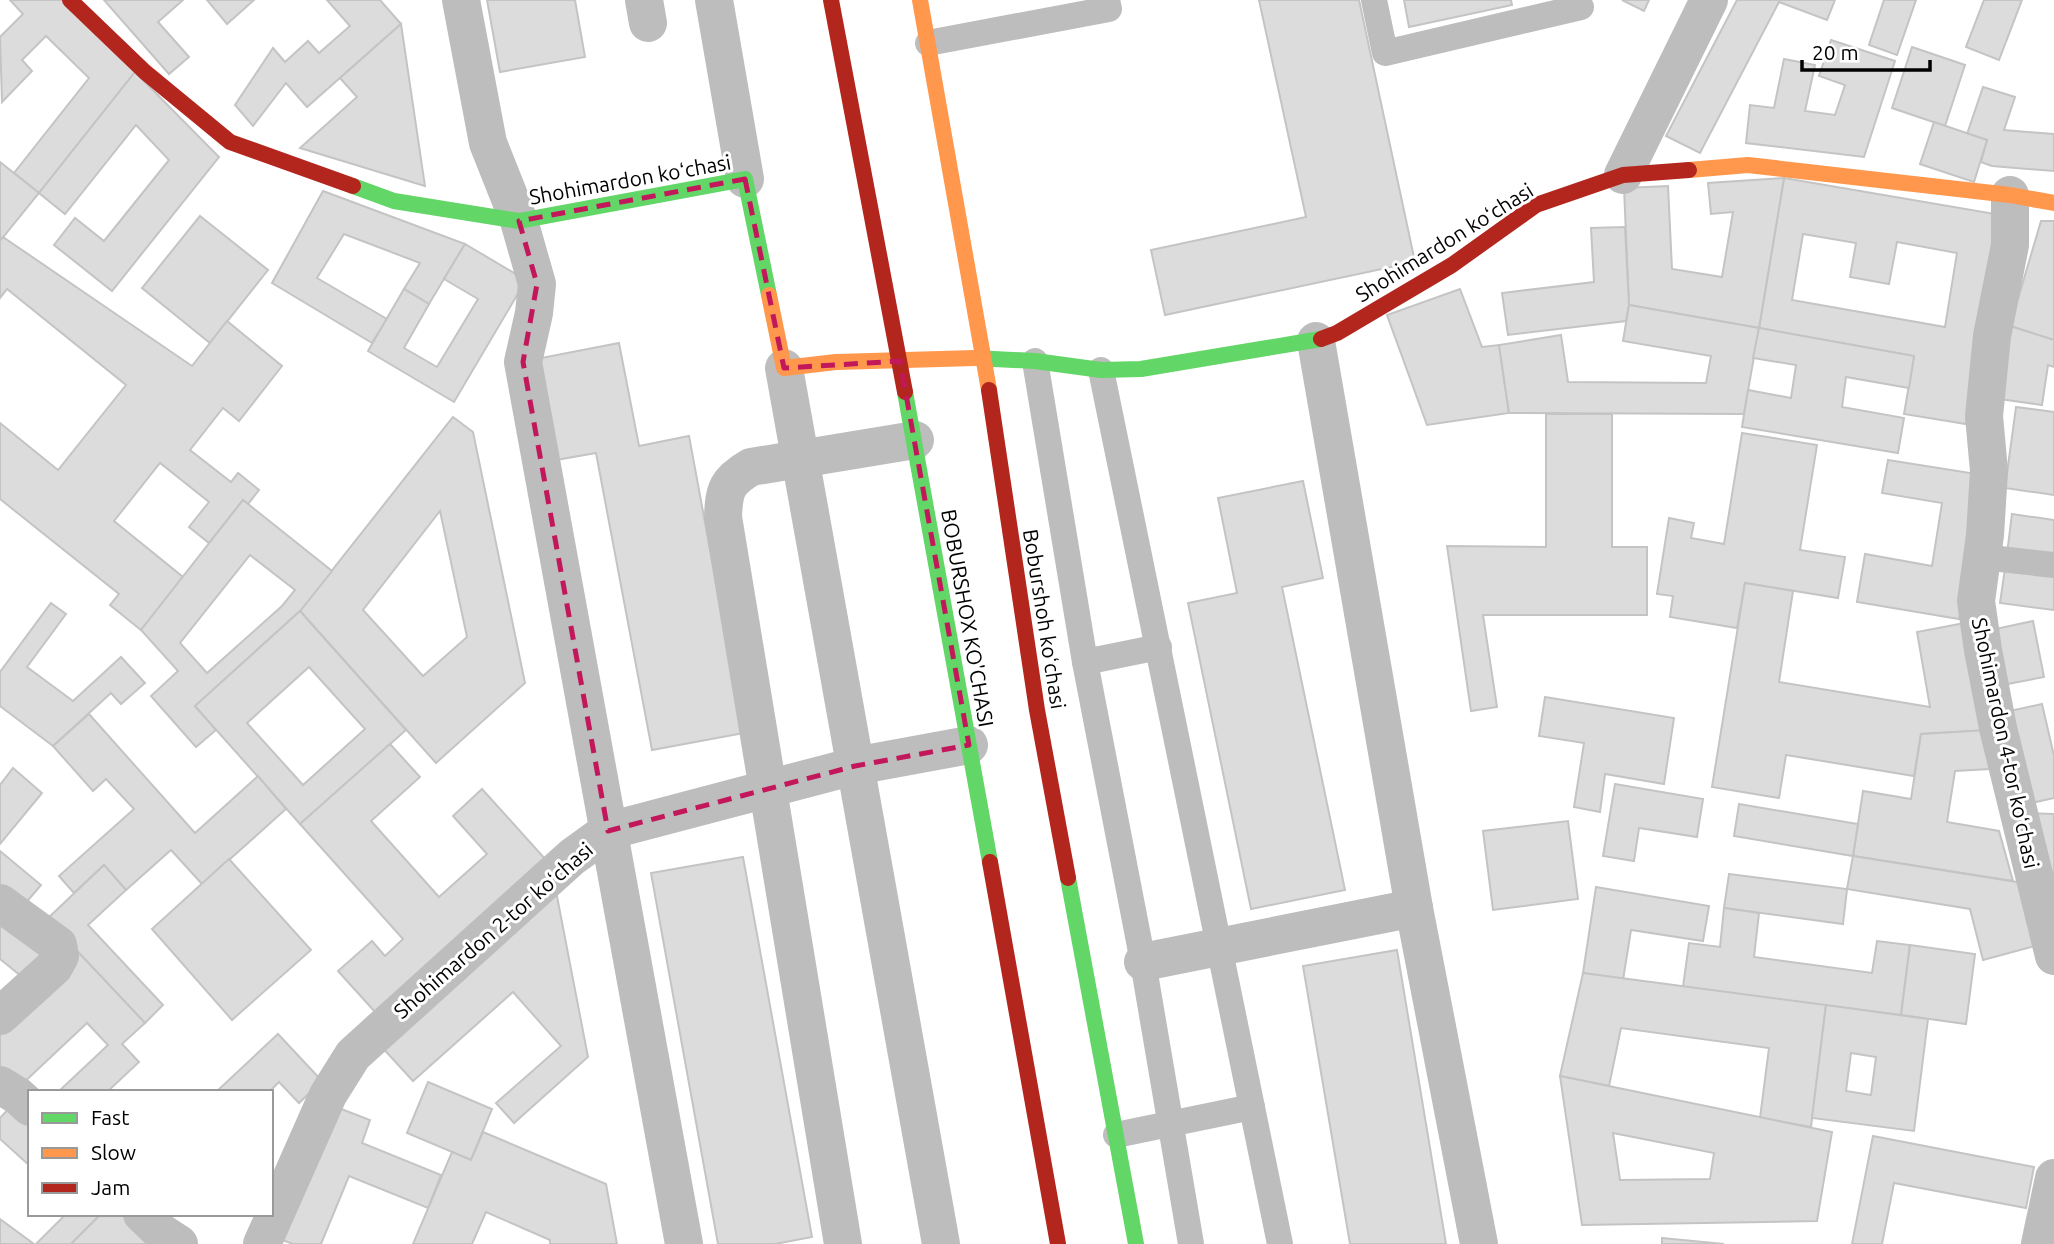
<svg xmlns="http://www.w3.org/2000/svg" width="2054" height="1244" viewBox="0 0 2054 1244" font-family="Ubuntu,sans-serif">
	<rect width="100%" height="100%" fill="#fff"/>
	<g fill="#dcdcdc" stroke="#c4c4c4" stroke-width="2" fill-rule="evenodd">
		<polygon points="10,0 62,0 135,72 39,193 14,173 89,78 46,36 22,60 32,71 2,102 0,37 23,14"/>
		<polygon points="104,0 183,0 158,22 189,57 169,74"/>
		<polygon points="207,0 254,0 227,24"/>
		<polygon points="327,0 380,0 401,24 307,107 286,83 253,126 235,105 273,48 285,62 308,41 319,53 350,26"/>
		<polygon points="487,0 575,0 585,57 500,72"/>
		<polygon points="1259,0 1359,0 1415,262 1165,315 1151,250 1306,217"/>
		<polygon points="1404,0 1511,0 1512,5 1409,27"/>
		<polygon points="1622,0 1649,0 1644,11"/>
		<polygon points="1737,0 1835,0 1827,20 1779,2 1700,153 1666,136"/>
		<polygon points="1884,0 1916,0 1897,55 1869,45"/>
		<polygon points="1984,0 2022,0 1999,60 1966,47"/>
		<polygon points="401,24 425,186 300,148 357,97 340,78"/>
		<polygon points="1831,40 1895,61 1864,157 1746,143 1750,105 1774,108 1784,59 1815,65 1805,111 1835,115 1845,85 1819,76"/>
		<polygon points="1912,47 1965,65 1945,126 1892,108"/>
		<polygon points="135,72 219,157 112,291 54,245 75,218 104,241 169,160 136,125 65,214 39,193"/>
		<polygon points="1983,87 2015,97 2004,130 2054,134 2054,171 1992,166 1981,162 1987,140 1967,134"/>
		<polygon points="1934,122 1987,140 1974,182 1920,164"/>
		<polygon points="0,162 39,193 0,241"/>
		<path d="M1784 178 2001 215 1966 424 1904 414 1914 356 1759 328ZM1803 234 1856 243 1850 277 1889 284 1897 242 1957 253 1945 327 1792 300Z"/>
		<polygon points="1784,178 1759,328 1629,305 1624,188 1668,186 1672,269 1722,277 1733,212 1711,214 1708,183"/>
		<polygon points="323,191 465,244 429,304 404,289 420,263 344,234 317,278 387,319 372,343 272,283"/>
		<polygon points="200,216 268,270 210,343 142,288"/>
		<polygon points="2041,221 2054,221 2054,340 2010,326"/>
		<polygon points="1625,227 1629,305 1626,321 1508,335 1502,293 1594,282 1591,228"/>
		<polygon points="3,237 192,366 227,321 282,366 239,421 223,408 190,450 231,482 238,473 259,490 248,504 243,500 209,543 189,527 209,502 160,463 114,521 183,577 141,630 110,605 119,594 0,499 0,423 58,470 126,385 7,289 0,298 0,241"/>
		<polygon points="465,244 526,280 454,402 368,351 404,289 429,304 404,348 437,367 478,299 444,279"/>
		<polygon points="1460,289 1482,347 1499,345 1509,413 1427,425 1387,315"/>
		<polygon points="1629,305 1759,328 1744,414 1509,413 1499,345 1561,335 1568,382 1706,383 1711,356 1623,341"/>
		<polygon points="2010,326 2054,340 2054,367 2048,365 2042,405 1999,399"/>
		<polygon points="1759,328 1914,356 1909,388 1846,377 1842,407 1904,418 1898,453 1742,427 1748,390 1791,398 1796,365 1753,358"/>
		<polygon points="619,343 639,446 689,436 744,733 652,750 596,453 556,460 536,359"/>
		<polygon points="2016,407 2054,412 2054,495 2005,488"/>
		<polygon points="1546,414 1612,414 1612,547 1647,547 1647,615 1483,615 1497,707 1471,711 1447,546 1546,547"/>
		<path d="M453 417 473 432 525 683 436 763 300 611ZM440 511 467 637 423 676 363 610Z"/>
		<polygon points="1742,433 1817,445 1800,550 1845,557 1838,598 1745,583 1737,628 1670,617 1673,596 1657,594 1669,518 1694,523 1691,538 1724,544"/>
		<polygon points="1888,460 1983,475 1959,619 1857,602 1865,554 1932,566 1942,503 1882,493"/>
		<polygon points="1303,481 1323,578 1282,587 1345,890 1251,909 1188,603 1237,593 1218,498"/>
		<path d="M243 500 332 571 300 611 195 706 216 730 196 747 151 696 178 671 141 630ZM250 555 295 590 282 606 207 673 180 643Z"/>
		<polygon points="2012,514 2054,520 2054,560 2007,554"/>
		<polygon points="2006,562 2054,569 2054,610 2000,603"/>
		<polygon points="1745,583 1793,591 1779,682 1930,707 1917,632 1970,622 1988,730 1921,734 1914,776 1786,755 1779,798 1712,787"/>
		<polygon points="51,603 66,614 27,667 73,701 121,657 145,683 121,704 111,693 53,746 0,706 0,672"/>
		<path d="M300 611 406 730 300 824 195 706ZM309 667 365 729 303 785 247 723Z"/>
		<polygon points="2033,621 2044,677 2002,685 1991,630"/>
		<polygon points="1545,697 1674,718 1664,784 1605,774 1600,812 1574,807 1584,743 1539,736"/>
		<polygon points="2042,704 2054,756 2054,798 2027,804 2005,712"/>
		<polygon points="89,714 195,833 258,776 286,809 202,884 171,850 126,890 104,865 74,893 59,876 134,809 106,779 93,791 53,746"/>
		<polygon points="1988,730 1990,769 1955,771 1947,822 1999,831 2013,881 1853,856 1863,791 1911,799 1921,734"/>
		<polygon points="390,744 420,777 371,821 439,897 487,854 453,816 482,789 546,860 376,1013 338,971 372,941 385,956 403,939 300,824"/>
		<polygon points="13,768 42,793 0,844 0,785"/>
		<polygon points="1615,784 1703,799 1697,837 1639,828 1634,861 1603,856"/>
		<polygon points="1739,804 1858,824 1853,856 1734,836"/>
		<polygon points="2026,813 2054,814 2054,901"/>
		<polygon points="1568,821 1578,899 1493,910 1483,831"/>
		<polygon points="0,851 41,885 18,912 0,897"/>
		<polygon points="1853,856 2023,883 2039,945 1983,960 1970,909 1847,889"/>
		<polygon points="743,857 812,1237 775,1244 718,1244 651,873"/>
		<polygon points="229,859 311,950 232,1020 152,929"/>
		<polygon points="104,865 126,890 88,925 163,1005 145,1023 47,919"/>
		<polygon points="1729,874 1847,889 1843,924 1724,908"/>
		<polygon points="555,886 588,1057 514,1123 496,1103 561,1046 513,992 413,1081 379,1044"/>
		<polygon points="1596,887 1709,906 1703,941 1631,930 1623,980 1583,973"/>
		<polygon points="1724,908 1759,913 1754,957 1872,973 1877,941 1910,945 1901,1015 1683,987 1689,943 1720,947"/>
		<polygon points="0,910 50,951 26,980 0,959"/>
		<polygon points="1910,945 1975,954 1966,1024 1901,1015"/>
		<polygon points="1397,950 1446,1244 1350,1244 1303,966"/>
		<polygon points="79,953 145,1023 122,1044 139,1062 107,1092 58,1092 108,1045 87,1023 18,1088 0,1076 0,1028"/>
		<polygon points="1583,973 1826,1005 1811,1127 1760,1118 1769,1048 1621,1028 1609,1086 1560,1076"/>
		<path d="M1826 1005 1928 1019 1914 1131 1812 1118ZM1851 1053 1876 1057 1871 1095 1846 1091Z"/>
		<polygon points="278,1034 322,1081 299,1103 279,1082 269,1092 216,1092"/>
		<path d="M1560 1076 1832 1132 1817 1221 1582 1225ZM1613 1133 1714 1153 1710 1179 1620 1180Z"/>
		<polygon points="428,1082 492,1109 471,1160 407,1133"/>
		<polygon points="16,1101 30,1114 30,1166 0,1139 0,1118"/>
		<polygon points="336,1107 370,1120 362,1143 441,1175 428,1208 349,1176 321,1244 293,1244 282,1240"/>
		<polygon points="483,1132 606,1184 617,1244 550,1244 550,1240 486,1212 472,1244 413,1244 452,1152 471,1160"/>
		<polygon points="1873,1136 2034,1167 2026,1208 1894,1183 1882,1244 1852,1244"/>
		<polygon points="66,1214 101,1214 71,1244 36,1244"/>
		<polygon points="101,1214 127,1214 165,1244 71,1244"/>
		<polygon points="0,1219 34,1244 0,1244"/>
		<polygon points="1662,1238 1724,1244 1662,1244"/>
	</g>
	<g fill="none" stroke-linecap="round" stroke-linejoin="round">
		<g stroke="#bdbdbd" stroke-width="26">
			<polyline points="1374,0 1385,53 1581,7"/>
			<polyline points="928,43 1109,9 1107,0"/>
			<polyline points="1035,361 1085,662 1143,962 1191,1244"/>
			<polyline points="1101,370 1280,1244"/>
			<polyline points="1982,557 2054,565"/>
			<polyline points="1085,662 1159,647"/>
			<polyline points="1116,1135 1252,1107"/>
		</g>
		<g stroke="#bdbdbd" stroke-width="38">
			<polyline points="461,0 488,143 519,221 537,284 534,313 523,362 684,1244"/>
			<polyline points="644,0 648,23"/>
			<polyline points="714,0 745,179"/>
			<polyline points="1623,175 1709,0"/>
			<polyline points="2010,195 2010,245 1992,336 1984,416 1989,471 1985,535 1976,601 1983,650 1998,728 2054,956"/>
			<polyline points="1316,341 1414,908 1479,1244"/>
			<polyline points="784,368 941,1244"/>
			<polyline points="0,903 58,945 60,956 54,967 0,1016"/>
			<polyline points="1143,962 1414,908"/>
			<polyline points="0,1085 18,1096 30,1107"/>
			<polyline points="142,1214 162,1233 179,1244"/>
			<polyline points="262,1244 328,1095 353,1055 572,857 608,831 855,766 969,745"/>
			<path d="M843 1244 723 517C724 489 727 481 751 467L915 440"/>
			<polyline points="2040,1244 2054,1178"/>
		</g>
		<g stroke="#63d668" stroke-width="16">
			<polyline points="353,186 394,201 519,221 745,179 769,295"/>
			<polyline points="975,358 1035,361 1101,370 1141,369 1321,339"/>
			<polyline points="905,392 990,862"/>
			<polyline points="1068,878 1136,1244"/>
		</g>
		<g stroke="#ff974d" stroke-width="16">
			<polyline points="920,0 989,390"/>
			<polyline points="1689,170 1748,165 2010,195 2054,203"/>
			<polyline points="769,295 784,368 836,362 975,358"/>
		</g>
		<g stroke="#b3261e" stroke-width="16">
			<polyline points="70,0 145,72 230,142 353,186"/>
			<polyline points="831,0 905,392"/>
			<polyline points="1321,339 1337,333 1452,265 1536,205 1623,175 1689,170"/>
			<polyline points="989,390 1037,710 1068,878"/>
			<polyline points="990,862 1058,1244"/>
		</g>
	</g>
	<path fill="none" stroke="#c2185b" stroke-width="5" stroke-dasharray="14 9" stroke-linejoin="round" d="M745 179 784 368 900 361 969 745 855 766 608 831 523 362 537 284 519 221Z"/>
	<g text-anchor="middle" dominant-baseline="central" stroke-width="6" stroke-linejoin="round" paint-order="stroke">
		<g font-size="21" fill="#000" stroke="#fff">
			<text transform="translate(630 179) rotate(-10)">Shohimardon koʻchasi</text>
			<text transform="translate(1444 242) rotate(-32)">Shohimardon koʻchasi</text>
			<text transform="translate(968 618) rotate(80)">BOBURSHOX KO'CHASI</text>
			<text transform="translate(1045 619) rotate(81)">Boburshoh koʻchasi</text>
			<text transform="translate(2006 743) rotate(78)">Shohimardon 4-tor koʻchasi</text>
			<text transform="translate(493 930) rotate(-41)">Shohimardon 2-tor koʻchasi</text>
		</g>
	</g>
	<rect x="28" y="1090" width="245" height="126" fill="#ffffff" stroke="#999999" stroke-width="2"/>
	<rect x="42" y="1113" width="35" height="10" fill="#63d668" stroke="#999999" stroke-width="2"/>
	<text x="91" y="1125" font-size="21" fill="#000000">Fast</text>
	<rect x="42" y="1148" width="35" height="10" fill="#ff974d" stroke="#999999" stroke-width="2"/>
	<text x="91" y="1160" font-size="21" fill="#000000">Slow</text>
	<rect x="42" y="1183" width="35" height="10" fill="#b3261e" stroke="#999999" stroke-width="2"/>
	<text x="91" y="1195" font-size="21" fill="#000000">Jam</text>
	<path d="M1802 60v10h128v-10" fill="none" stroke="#000000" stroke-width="3.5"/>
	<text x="1812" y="60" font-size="21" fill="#000000" stroke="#ffffff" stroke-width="5" paint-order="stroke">20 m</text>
</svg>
